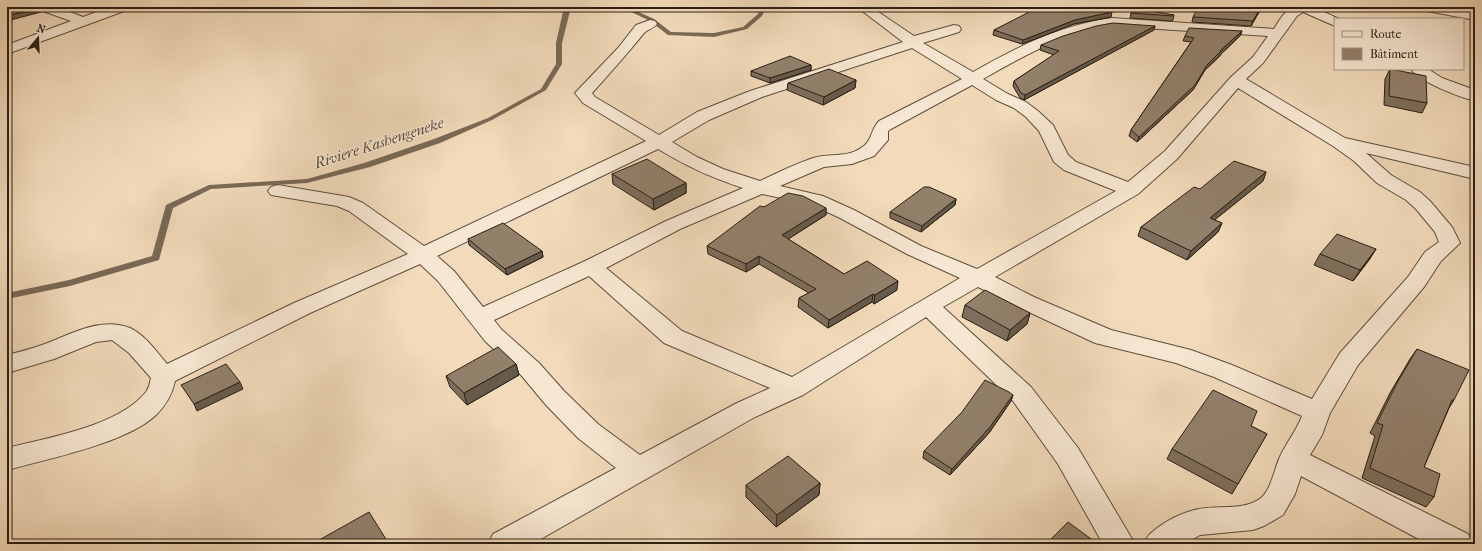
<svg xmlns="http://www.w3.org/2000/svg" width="1482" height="551" viewBox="0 0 1482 551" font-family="'IM FELL French Canon',serif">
	<rect width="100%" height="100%" fill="#f2daba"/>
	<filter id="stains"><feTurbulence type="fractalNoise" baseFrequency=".005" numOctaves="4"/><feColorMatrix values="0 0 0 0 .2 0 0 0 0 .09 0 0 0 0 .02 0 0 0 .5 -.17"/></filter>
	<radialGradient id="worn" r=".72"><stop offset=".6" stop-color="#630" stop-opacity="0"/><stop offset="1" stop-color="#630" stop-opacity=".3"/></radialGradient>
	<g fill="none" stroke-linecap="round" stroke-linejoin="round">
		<g fill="#796956" fill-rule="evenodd">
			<polygon points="564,7 571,7 562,43 562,64 546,90 492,120 440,143 370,167 307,183 211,189 173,208 159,260 70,286 7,299 7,293 69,280 152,256 166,205 209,185 307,179 364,163 434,139 488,118 541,89 556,64 556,43"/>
			<polygon points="621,7 628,7 654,19 671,32 714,33 743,27 758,14 760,7 766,7 762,16 747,29 714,37 668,35 650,21"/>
		</g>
		<g stroke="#5c4e3e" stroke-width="2">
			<g id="minor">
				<polygon points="39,7 57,7 83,17 110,7 128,7 127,10 7,54 7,45 71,21 40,10"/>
				<path d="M857 7H871L914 36 954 25 959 26 961 29 959 32 923 43 973 72C1017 47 1060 25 1112 18L1274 29C1278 22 1283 14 1289 9 1302 0 1327 13 1339 19H1335V26L1303 12 1297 16 1263 63 1246 79 1345 138 1475 167V179L1366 153 1391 175 1420 192 1430 201 1452 227 1460 243 1441 261 1424 287 1358 365 1330 413 1322 435 1310 455 1468 534 1473 544H1428L1301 476 1295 494 1283 515 1264 526 1253 530 1200 535 1184 544H1144C1146 541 1147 536 1150 534 1163 522 1182 512 1199 509 1219 505 1244 511 1261 498 1271 489 1274 471 1279 459 1285 444 1296 432 1302 416L1214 377 1176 363 1095 343 1018 307 978 287 943 307 1031 387 1078 448 1135 544H1103L1058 464 1013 401 926 317 803 395 755 417 532 544H488L493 534 616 468 578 438 546 405 521 375 485 341 438 281 420 264 310 313 175 381C172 395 166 405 156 415 127 443 47 459 7 470V448C47 438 119 426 146 392 149 388 150 382 151 378L129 353 112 340 96 342 54 359 7 373V355C19 352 31 349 42 345 70 335 100 316 130 328 145 335 157 352 167 364L294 303 408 254 349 211 337 206 271 195 268 191 271 187 278 185 349 197 363 203 424 246 646 141 583 103 575 93 618 48 636 25 650 20 655 21 657 24C653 29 648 29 644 33 627 54 610 73 592 93L595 97 659 135 697 112 750 91 903 42ZM1112 26 1268 36 1253 57 1231 77 1165 151 1128 182 1076 162 1068 155 1053 125 1038 111 1026 102 1008 94 983 79C1025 55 1064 33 1112 26ZM912 48 962 79 879 121C870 131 872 142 861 148 847 158 829 153 813 158 795 164 777 173 760 181L723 169 697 157 672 142 709 120 762 97ZM972 85 996 100 1014 108 1026 117 1039 131 1054 162 1064 170 1116 191 977 269 921 246 854 210 823 196 780 186 824 167 852 164 874 156 888 140V131L891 129ZM1238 88 1333 146 1354 161 1377 183 1406 200 1416 209 1435 232 1439 242 1425 252 1408 277 1340 353 1312 399 1232 365 1191 350 1111 330 1034 297 995 277 1138 194 1177 159ZM658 149C688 167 710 177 743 188L666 221 583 262 483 307 454 271 437 256ZM762 194 810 204 840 218 907 254 960 278 792 377 682 331 606 268 680 229ZM589 276 664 343 770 388 737 403 640 455 598 424 564 391 539 363 501 329 494 320Z"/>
				<polygon points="1421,7 1448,7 1475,12 1475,20 1427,11 1422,10"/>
				<path d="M1411 69H1428L1442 78 1475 90V101C1460 97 1419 82 1411 69Z"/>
			</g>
		</g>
		<use href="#minor" fill="#f7e7d2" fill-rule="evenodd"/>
	</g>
	<g fill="#7e6e5c" stroke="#2a1f15">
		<polygon points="1262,7 1251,26 1192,22 1193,17 1216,9"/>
		<polygon points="1042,9 1111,17 1074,24 1022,44 993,35 994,30"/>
		<polygon points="1131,13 1174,15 1173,20 1172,21 1130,18"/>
		<polygon points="1155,26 1154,30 1024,100 1020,98 1013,86 1014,81 1054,55 1040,50 1041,45"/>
		<polygon points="1242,31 1240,36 1221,54 1220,56 1205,70 1193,90 1137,142 1129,136 1131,130 1191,42 1183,41 1185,36"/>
		<polygon points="811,65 811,70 770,83 751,76 751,71"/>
		<polygon points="1390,69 1427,103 1422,113 1384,105 1385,79"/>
		<polygon points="856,80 855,88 823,105 787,90 788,83"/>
		<polygon points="1266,172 1263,181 1214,220 1222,223 1218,232 1187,260 1138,236 1141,227 1200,189"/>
		<polygon points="612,174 686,183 686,193 654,210 613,184"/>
		<polygon points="956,199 955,205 921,232 890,218 890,212"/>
		<polygon points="764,207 826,208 826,215 788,239 844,274 897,290 874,304 872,302 828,328 798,307 799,298 809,293 759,264 746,272 708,254 707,246"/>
		<polygon points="468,239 542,251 543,257 507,275 469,245"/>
		<polygon points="1376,249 1369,260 1353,281 1314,265 1320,254"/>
		<polygon points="965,305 1030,313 1027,324 1007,341 962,317"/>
		<polygon points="1417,349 1454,400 1449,408 1424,467 1434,497 1426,507 1362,478 1375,436 1370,433 1390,393 1410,359"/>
		<polygon points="516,364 519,375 467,405 450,387 446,376"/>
		<polygon points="1013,395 1011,401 989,433 950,475 923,458 924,451"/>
		<polygon points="1251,426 1267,434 1232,494 1167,459 1172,449"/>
		<polygon points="820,483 819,495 776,527 746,497 746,485"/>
	</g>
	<g fill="#665a4b" stroke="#2a1f15">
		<polygon points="1261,7 1262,7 1251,26 1253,21"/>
		<polygon points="39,8 41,12 7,21 7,16"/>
		<polygon points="1112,12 1111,17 1074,24 1022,44 1023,40 1075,20"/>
		<polygon points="1155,26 1154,30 1024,100 1025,95"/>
		<polygon points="1242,31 1240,36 1221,54 1220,56 1205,70 1193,90 1137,142 1139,137 1220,51"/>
		<polygon points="811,65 811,70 770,83 770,78"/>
		<polygon points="856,80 855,88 823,105 824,97"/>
		<polygon points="1266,172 1263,181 1206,227 1210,218"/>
		<polygon points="686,183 686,193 654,210 653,199"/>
		<polygon points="956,199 955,205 921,232 922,226"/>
		<polygon points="826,208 826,215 782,243 782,235"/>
		<polygon points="1222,223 1218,232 1187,260 1191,251"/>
		<polygon points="1376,249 1369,260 1353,281 1360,270"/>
		<polygon points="542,251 543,257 507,275 505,269"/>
		<polygon points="759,256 759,264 746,272 746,264"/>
		<polygon points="898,281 897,290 874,304 875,295"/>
		<polygon points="873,294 872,302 828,328 829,320"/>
		<polygon points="1030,313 1027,324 1007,341 1010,330"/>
		<polygon points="516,364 519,375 467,405 464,393"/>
		<polygon points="240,382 243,389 197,411 194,404"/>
		<polygon points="1013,395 1011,401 989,433 950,475 952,469"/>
		<polygon points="820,483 819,495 776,527 777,515"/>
	</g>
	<g fill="#92806b" stroke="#2a1f15">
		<polygon points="7,7 38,7 39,8 7,16"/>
		<polygon points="1047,7 1097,7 1112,12 1075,20 1023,40 994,30 1037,8 1042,9"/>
		<polygon points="1198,7 1216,9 1217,7 1261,7 1253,21 1193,17"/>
		<polygon points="1134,8 1174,15 1173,16 1131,13"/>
		<polygon points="1113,23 1155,26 1025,95 1021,93 1014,81 1059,51 1041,45 1063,36 1096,26"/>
		<polygon points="1189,28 1242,31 1220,51 1221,51 1207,65 1195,85 1139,137 1131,130 1194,38 1185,36"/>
		<polygon points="790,56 811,65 770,78 751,71"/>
		<polygon points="829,69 856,80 824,97 788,83"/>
		<polygon points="1390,69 1426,76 1427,103 1389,96"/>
		<polygon points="647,159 686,183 653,199 612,174"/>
		<polygon points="1234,161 1266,172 1210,218 1222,223 1191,251 1141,227 1194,187 1200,189"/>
		<polygon points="924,187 929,187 956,199 922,226 890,212"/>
		<polygon points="788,193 803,196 826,208 782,235 844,274 867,261 898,281 875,295 873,294 829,320 799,298 816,289 759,256 746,264 707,246 760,206 764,207"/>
		<polygon points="503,223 542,251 505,269 468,239"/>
		<polygon points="1337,234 1376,249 1360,270 1320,254"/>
		<polygon points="985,290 1030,313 1010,330 965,305"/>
		<polygon points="498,347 516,364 464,393 446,376"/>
		<polygon points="1417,349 1469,370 1454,400 1452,400 1424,467 1440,474 1434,497 1370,468 1383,425 1377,423 1397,383"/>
		<polygon points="226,364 240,382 194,404 181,385"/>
		<polygon points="985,380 1009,392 1013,395 990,427 952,469 924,451 962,412"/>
		<polygon points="1213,390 1257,411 1251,426 1267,434 1238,484 1172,449"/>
		<polygon points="788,456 820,483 777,515 746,485"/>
		<polygon points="369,512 389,544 312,544"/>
		<polygon points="1068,522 1098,544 1046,544"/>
	</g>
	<g text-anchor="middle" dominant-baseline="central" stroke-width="3" stroke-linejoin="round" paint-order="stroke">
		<g font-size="15" font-style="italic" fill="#584a3b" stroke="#f7e7d2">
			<text transform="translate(379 143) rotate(-18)">Riviere Kashengeneke</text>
		</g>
	</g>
	<rect width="1482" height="551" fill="none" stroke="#f2daba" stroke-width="24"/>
	<rect x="8" y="8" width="1466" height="535" fill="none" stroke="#2a1f15" stroke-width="2"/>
	<rect x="12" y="12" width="1458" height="527" fill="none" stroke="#2a1f15"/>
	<rect x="1334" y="18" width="130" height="52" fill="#f7e7d2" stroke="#a59786"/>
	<rect x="1342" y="31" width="20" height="6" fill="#f7e7d2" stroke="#a59786"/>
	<text x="1370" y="38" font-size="12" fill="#2a1f15">Route</text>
	<rect x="1342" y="48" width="20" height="12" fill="#92806b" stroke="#a59786"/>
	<text x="1370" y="58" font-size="12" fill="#2a1f15">Bâtiment</text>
	<g transform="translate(38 38) rotate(19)" stroke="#f7e7d2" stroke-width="3" paint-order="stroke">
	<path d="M0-3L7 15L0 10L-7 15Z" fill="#2a1f15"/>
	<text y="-6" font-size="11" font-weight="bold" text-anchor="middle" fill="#2a1f15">N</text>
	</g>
	<rect width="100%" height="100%" filter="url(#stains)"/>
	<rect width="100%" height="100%" fill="url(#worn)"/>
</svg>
